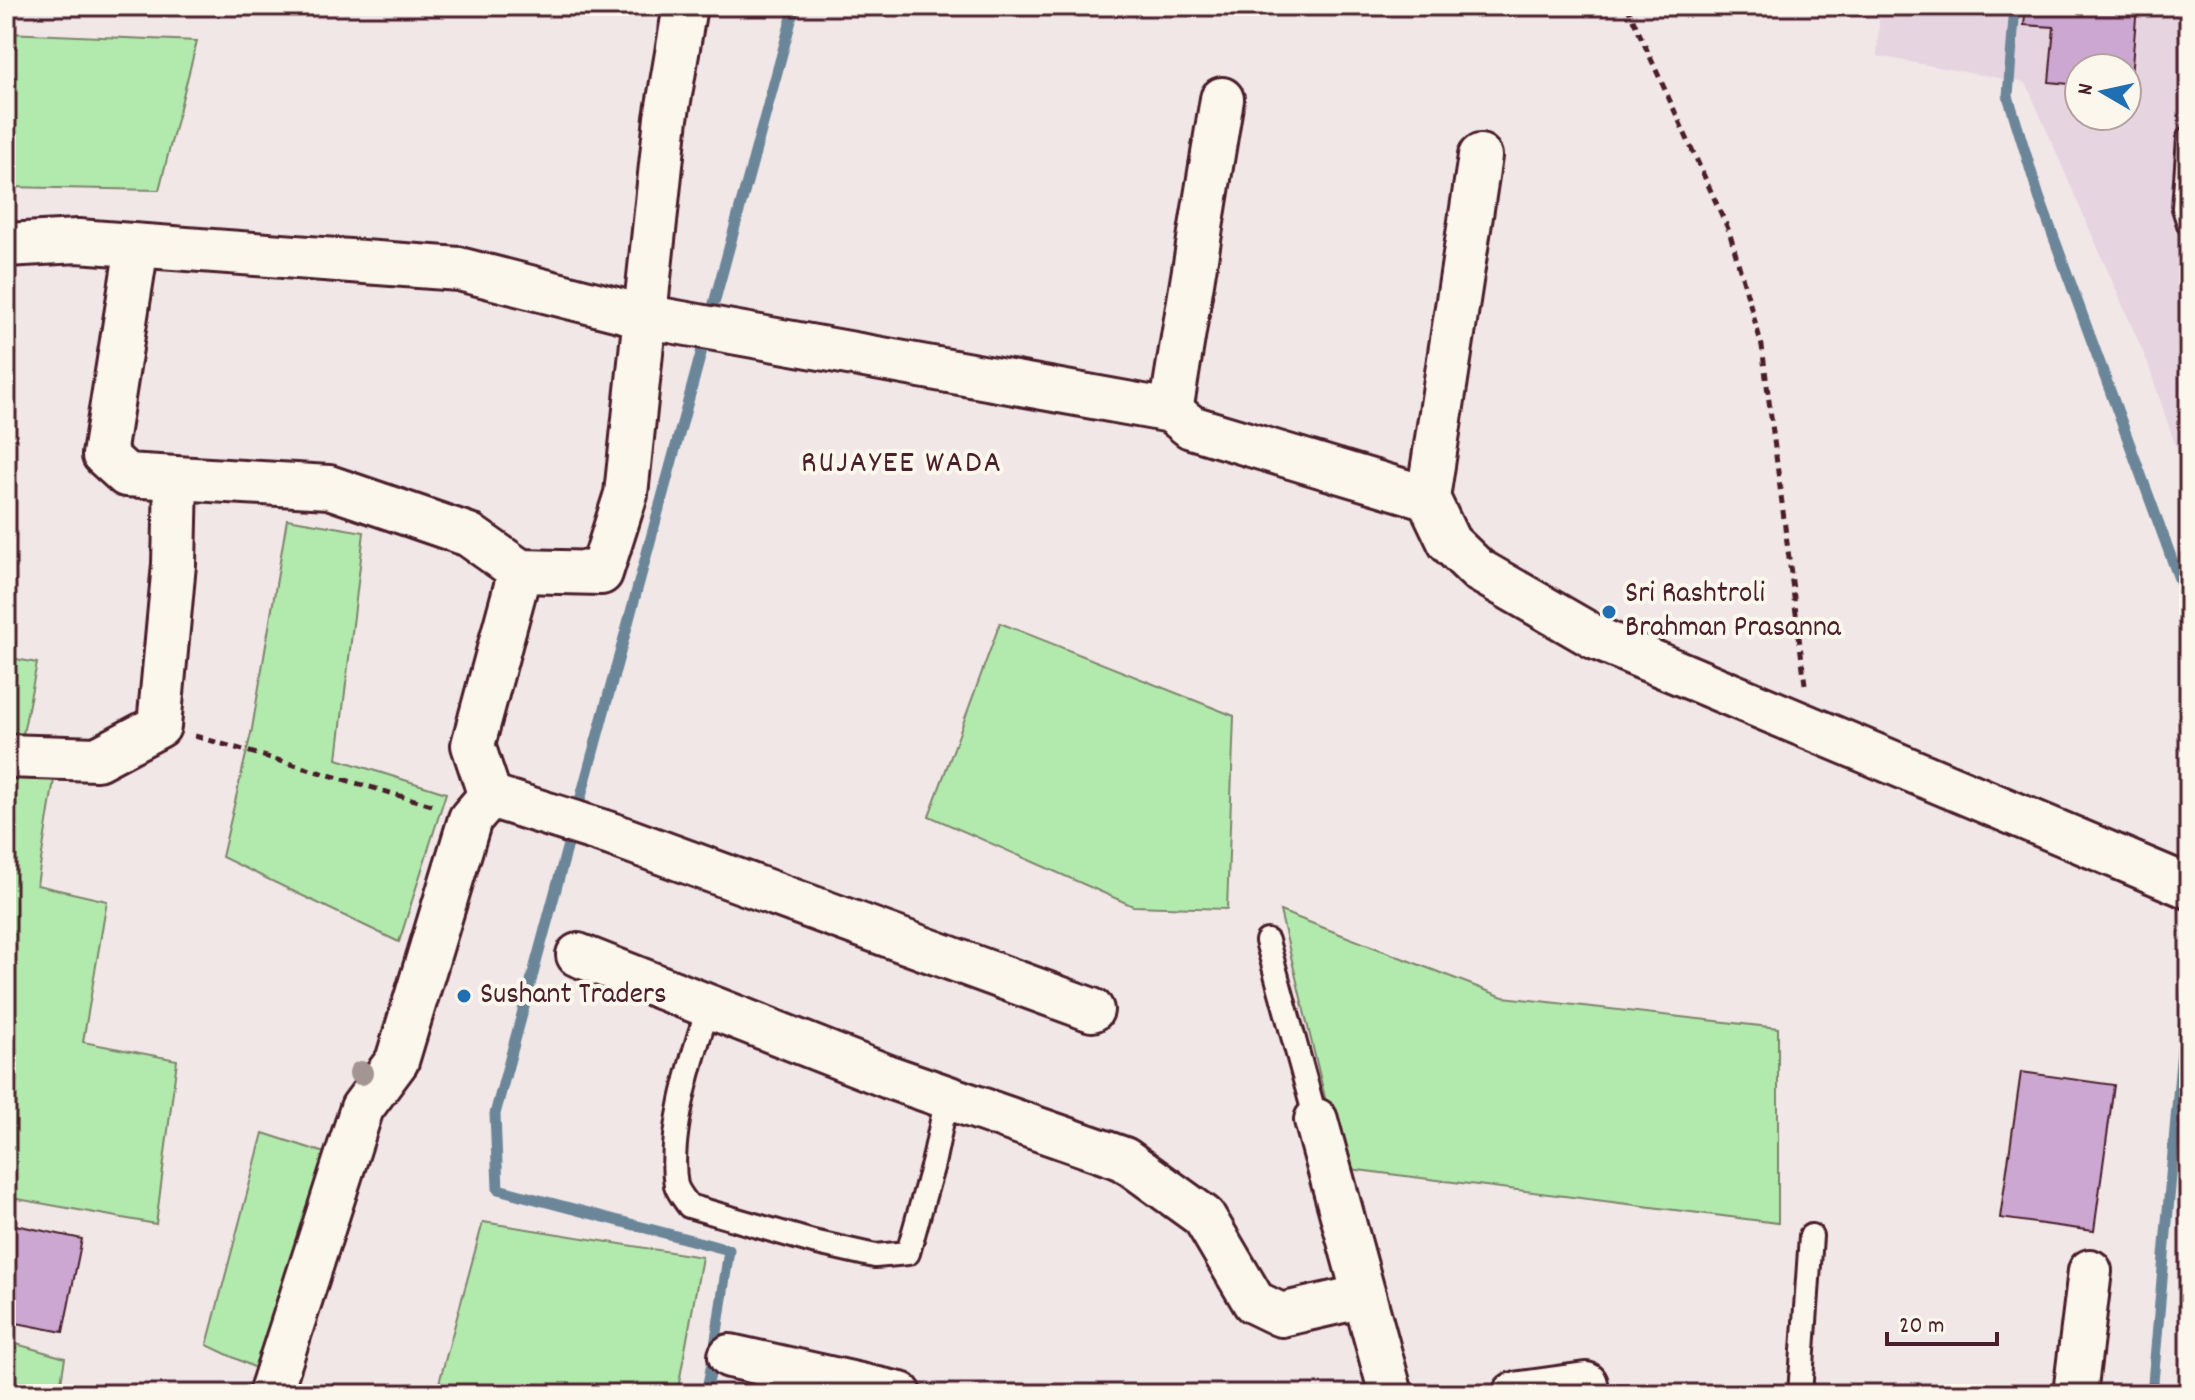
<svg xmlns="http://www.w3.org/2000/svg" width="2195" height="1400" viewBox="0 0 2195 1400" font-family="Dekko,sans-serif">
	<rect width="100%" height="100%" fill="#f1e7e7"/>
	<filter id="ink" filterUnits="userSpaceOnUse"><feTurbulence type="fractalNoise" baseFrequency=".0125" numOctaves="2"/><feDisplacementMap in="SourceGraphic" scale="16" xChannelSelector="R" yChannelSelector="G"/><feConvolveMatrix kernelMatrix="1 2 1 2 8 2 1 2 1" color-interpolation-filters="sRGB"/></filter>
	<g filter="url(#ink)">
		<path fill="#e6d4e0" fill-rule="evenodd" d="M1880 6H2189V486L2147 361 2026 83 1877 56ZM2079 68H2127V116H2079Z"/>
		<g fill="#b2eaae" stroke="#7e846c" stroke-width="2">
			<polygon points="6,33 197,41 159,190 6,187"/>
			<polygon points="287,519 364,532 337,759 446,793 399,942 222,857 252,729"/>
			<polygon points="1000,623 1234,716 1227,909 1133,906 929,816"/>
			<polygon points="6,657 37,663 20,749 58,755 37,885 107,901 83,1042 177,1060 156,1224 6,1197"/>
			<polygon points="1280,911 1503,997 1778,1028 1778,1223 1342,1168"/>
			<polygon points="263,1133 331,1155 260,1370 207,1345"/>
			<polygon points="483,1222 702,1257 677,1394 436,1394"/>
			<polygon points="6,1341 65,1358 59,1394 6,1394"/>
		</g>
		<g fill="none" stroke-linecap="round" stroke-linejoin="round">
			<g stroke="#6c8699" stroke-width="11">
				<polyline points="2015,6 2008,96 2039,197 2189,606"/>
				<polyline points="710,318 795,6"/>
				<polyline points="706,1394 714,1353 729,1250 498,1189 495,1114 706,335"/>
				<polyline points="2152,1394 2189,969"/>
			</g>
		</g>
		<g fill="#cba7d1" stroke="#4a1f2b" stroke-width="2">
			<polygon points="2026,6 2137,6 2130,89 2127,89 2127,68 2079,68 2079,85 2049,82 2054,27 2024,25"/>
			<polygon points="2021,1072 2114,1085 2094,1231 2000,1218"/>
			<polygon points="6,1223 82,1239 63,1332 6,1321"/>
		</g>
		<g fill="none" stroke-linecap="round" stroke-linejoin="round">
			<g stroke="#4a1f2b" stroke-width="28">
				<g id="service">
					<polyline points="2189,138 2184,208 2189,224"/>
					<polyline points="1267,941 1316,1120"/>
					<path d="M709 1006C693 1053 667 1136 676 1185 678 1192 684 1199 689 1206L813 1242 875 1256 908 1253 933 1164 947 1097"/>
					<polyline points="1800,1394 1811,1236"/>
				</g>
			</g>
			<g stroke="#4a1f2b" stroke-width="48">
				<g id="minor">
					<polyline points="6,245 78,241 459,269 643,316 1171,411 1191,427 1428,498 1449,542 1478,570 1596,638 2189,887"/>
					<polyline points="137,246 104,455 126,475 329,487 469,535 520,571 473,745 490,796"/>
					<polyline points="1171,411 1222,99"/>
					<polyline points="1428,498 1480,156"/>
					<polyline points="520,571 601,573 626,494 666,118 685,6"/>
					<polyline points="6,756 97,759 159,726 174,564 176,479"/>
					<polyline points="490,796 611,834 1092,1010"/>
					<polyline points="578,955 889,1077 1124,1159 1204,1217 1254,1302 1281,1315 1364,1296"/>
					<polyline points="1316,1120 1391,1394"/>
					<polyline points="730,1356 900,1394"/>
					<polyline points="270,1394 362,1108 397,1061 470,819 490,796"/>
					<polyline points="1514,1394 1586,1384"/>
					<polyline points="2075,1394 2090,1271"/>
				</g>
			</g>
			<g stroke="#4a1f2b" stroke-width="5" stroke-dasharray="8 6" stroke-linecap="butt">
				<polyline points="1627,6 1729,231 1762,346 1805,684"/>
				<polyline points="195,736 435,806"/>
			</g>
			<use href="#service" stroke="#fbf7ec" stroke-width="22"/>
			<use href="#minor" stroke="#fbf7ec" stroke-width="42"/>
		</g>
		<circle fill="#a39592" cx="361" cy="1073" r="12"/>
	</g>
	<g fill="#1f6fb2" stroke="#fbf7ec" stroke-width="3">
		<circle cx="1609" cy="612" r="8"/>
		<circle cx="464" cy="996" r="8"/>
	</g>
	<g text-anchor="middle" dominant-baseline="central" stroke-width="8" stroke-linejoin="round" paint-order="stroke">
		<g font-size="30" fill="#4a1f2b" stroke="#fbf7ec" text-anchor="start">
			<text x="1625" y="595">Sri Rashtroli<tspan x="1625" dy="34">Brahman Prasanna</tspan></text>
			<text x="480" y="996">Sushant Traders</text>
		</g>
		<g font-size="32" letter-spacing="2" fill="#4a1f2b" stroke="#fbf7ec">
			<text x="902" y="465">RUJAYEE WADA</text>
		</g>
	</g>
	<rect width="2195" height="1400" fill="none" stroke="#fbf7ec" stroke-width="32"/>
	<rect x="16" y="16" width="2163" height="1368" fill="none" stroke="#4a1f2b" stroke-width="3" filter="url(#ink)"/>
	<g transform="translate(2103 92) rotate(279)"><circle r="38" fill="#fbf7ec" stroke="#b4a19f" stroke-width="2"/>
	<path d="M0-6L14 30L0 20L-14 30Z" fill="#1f6fb2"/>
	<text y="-12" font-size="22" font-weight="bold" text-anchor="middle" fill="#4a1f2b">N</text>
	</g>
	<path d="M1887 1332v12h110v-12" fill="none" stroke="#4a1f2b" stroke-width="4"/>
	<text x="1899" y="1332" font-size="24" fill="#4a1f2b" stroke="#fbf7ec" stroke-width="6" paint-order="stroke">20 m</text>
</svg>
